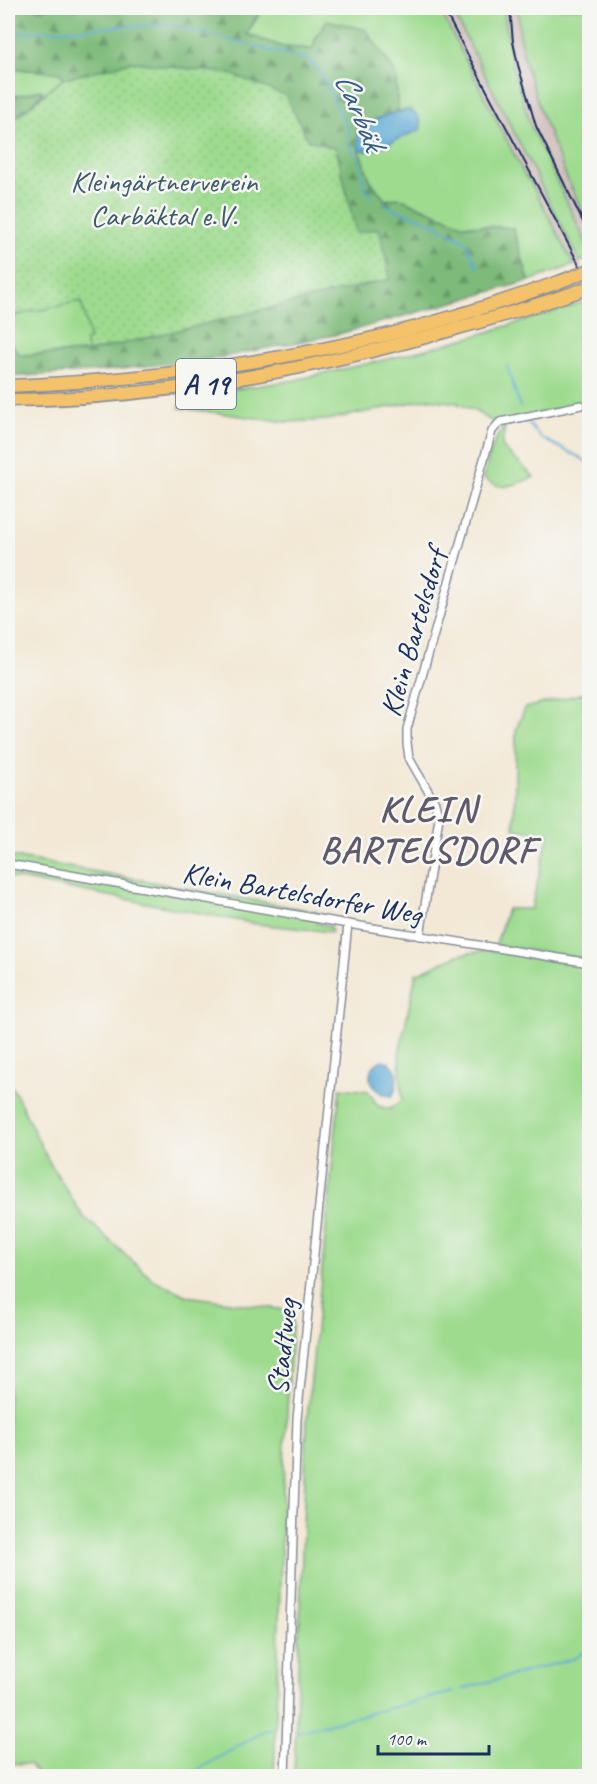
<svg xmlns="http://www.w3.org/2000/svg" width="597" height="1784" viewBox="0 0 597 1784" font-family="Caveat,sans-serif">
	<defs>
		<pattern id="forest-firs" width="22" height="20" patternUnits="userSpaceOnUse" patternTransform="scale(1.5)"><rect width="22" height="20" fill="#7ebb7a"/><path d="M5 1l3.5 6h-7zM16 11l3.5 6h-7z" fill="#669867"/></pattern>
		<pattern id="garden-dots" width="8" height="8" patternUnits="userSpaceOnUse" patternTransform="scale(1.5)"><rect width="8" height="8" fill="#9edb8f"/><path d="M2 2h.1M6 6h.1" fill="none" stroke="#88bc7e" stroke-width="1.8" stroke-linecap="round"/></pattern>
	</defs>
	<rect width="100%" height="100%" fill="#f6f6f2"/>
	<filter id="ink" filterUnits="userSpaceOnUse"><feTurbulence type="fractalNoise" baseFrequency=".0167" numOctaves="2"/><feDisplacementMap in="SourceGraphic" scale="12" xChannelSelector="R" yChannelSelector="G"/><feConvolveMatrix kernelMatrix="1 2 1 2 8 2 1 2 1" color-interpolation-filters="sRGB"/></filter>
	<filter id="wash" filterUnits="userSpaceOnUse"><feTurbulence type="fractalNoise" baseFrequency=".008" numOctaves="4" result="noise"/><feDisplacementMap in="SourceGraphic" scale="24" xChannelSelector="R" yChannelSelector="G"/><feGaussianBlur stdDeviation="1.35" result="paint"/><feColorMatrix in="noise" values="0 0 0 0 0 0 0 0 0 0 0 0 0 0 0 0 0 1.4 0 .05"/><feComposite in="paint" operator="in"/></filter>
	<g filter="url(#wash)">
		<rect width="100%" height="100%" fill="#f3e8d5"/>
		<g fill="#d1bfbd">
			<polygon points="439,8 451,8 589,280 589,293 530,181 525,176"/>
			<polygon points="503,8 518,8 520,39 525,63 542,115 566,176 589,226 589,249 531,127 513,68"/>
		</g>
		<g fill="#9edb8f" stroke="#5c8576" stroke-width="1.5">
			<polygon points="259,8 439,8 525,176 530,181 574,265 529,281 513,228 464,225 399,198 385,200 370,180 359,150 370,151 410,110 398,111 395,72 313,49 283,47 246,34 259,14"/>
			<polygon points="451,8 503,8 513,68 531,127 589,249 589,258 580,262"/>
			<polygon points="518,8 589,8 589,226 566,176 542,115 525,63 520,39"/>
			<polygon points="8,68 62,73 63,79 43,94 41,90 8,98"/>
			<polygon points="589,299 589,399 579,404 496,424 475,411 457,403 428,399 327,420 287,422 179,408 183,397 290,381 397,357 478,335 569,307"/>
			<polygon points="81,300 90,339 85,341 88,352 20,355 8,340 8,317"/>
			<path d="M505 426 502 447 534 477C513 485 504 493 483 478 489 460 492 439 505 426Z"/>
			<polygon points="589,692 589,960 496,945 507,909 531,909 549,834 514,829 516,730 525,708"/>
			<polygon points="8,856 318,912 316,923 330,926 332,932 257,924 8,877"/>
			<polygon points="488,950 589,966 589,1776 294,1776 307,1420 340,1088 368,1091 378,1106 390,1109 402,1100 399,1054 416,974 458,955"/>
			<polygon points="8,1081 16,1094 48,1160 82,1215 152,1279 187,1296 293,1311 284,1461 274,1776 39,1776 29,1764 8,1763"/>
		</g>
		<g fill="url(#forest-firs)" stroke="#4c756c" stroke-width="1.5">
			<polygon points="8,8 259,8 259,14 247,34 283,47 313,49 315,39 327,20 366,30 395,72 398,111 371,121 359,150 370,180 385,200 399,198 464,225 513,228 529,281 339,334 217,358 103,371 8,377 8,340 20,355 88,352 390,279 356,233 308,140 231,74 132,62 63,79 61,73 8,68"/>
			<polygon points="41,90 43,94 8,124 8,98"/>
		</g>
		<polygon fill="url(#garden-dots)" stroke="#5c8576" stroke-width="1.5" points="132,62 231,74 286,96 308,140 336,148 356,233 379,228 390,279 88,352 85,341 90,339 81,301 8,317 8,124 63,79"/>
		<g fill="#5baad5" stroke="#3b6c9a" stroke-width="1.5">
			<path d="M410 110 417 115 421 124 420 130 370 151 359 150 357 131C373 119 390 112 410 110Z"/>
			<path d="M382 1060C385 1061 389 1061 391 1064 400 1070 397 1089 392 1096 378 1096 363 1079 374 1066 376 1063 379 1062 382 1060Z"/>
		</g>
		<g fill="none" stroke-linecap="round" stroke-linejoin="round">
			<g stroke="#5baad5" stroke-width="2">
				<polyline points="8,33 167,24 308,60 321,72 348,130 349,145 359,160 366,191 373,196"/>
				<polyline points="385,203 393,209 426,220 465,241 478,268"/>
				<polyline points="507,366 520,407"/>
				<polyline points="528,423 541,438 581,458 590,464"/>
				<polyline points="590,608 584,618 590,624"/>
				<polyline points="462,1689 576,1658 590,1647"/>
				<polyline points="296,1732 453,1692"/>
				<polyline points="187,1776 266,1730 271,1730"/>
			</g>
		</g>
	</g>
	<g filter="url(#ink)">
		<g fill="none" stroke-linecap="round" stroke-linejoin="round">
			<g stroke="#878c9a" stroke-width="10">
				<g id="street">
					<polyline points="8,864 348,924 590,963"/>
					<polyline points="420,936 439,818 435,803 409,758 407,743 407,729 492,431 500,422 581,405"/>
					<polyline points="285,1776 297,1419 348,924"/>
				</g>
			</g>
			<g stroke="#878c9a" stroke-width="15">
				<g id="highway">
					<path d="M8 386C135 381 261 365 386 335 444 321 502 302 559 282"/>
					<path d="M8 400C158 399 306 371 451 330 497 317 544 304 590 287"/>
				</g>
			</g>
			<use href="#street" stroke="#fff" stroke-width="7"/>
			<use href="#highway" stroke="#f4c26a" stroke-width="12"/>
			<g stroke="#1b2f5e" stroke-width="2">
				<polyline points="443,8 590,285"/>
				<polyline points="510,8 513,42 518,65 536,126 590,236"/>
			</g>
			<g stroke="#878c9a" stroke-width="15" stroke-linecap="butt">
				<polyline id="highway-bridge" points="559,282 590,270"/>
			</g>
			<use href="#highway-bridge" stroke="#f4c26a" stroke-width="12"/>
		</g>
	</g>
	<g text-anchor="middle" dominant-baseline="central" stroke-width="5" stroke-linejoin="round" paint-order="stroke">
		<rect fill="#f6f6f2" stroke="#5d6b8a" stroke-width="1.5" x="176" y="359" width="60" height="50" rx="4.5"/>
		<g font-size="28" font-weight="bold" fill="#1b2f5e">
			<text x="206" y="384">A 19</text>
		</g>
		<g font-size="30" fill="#3c5a6a" stroke="#f6f6f2">
			<text x="164" y="181">Kleingärtnerverein<tspan x="164" dy="34">Carbäktal e.V.</tspan></text>
		</g>
		<g font-size="30" fill="#1b2f5e" stroke="#f6f6f2">
			<text transform="translate(413 633) rotate(-74)">Klein Bartelsdorf</text>
			<text transform="translate(302 893) rotate(10)">Klein Bartelsdorfer Weg</text>
			<text transform="translate(282 1347) rotate(-84)">Stadtweg</text>
		</g>
		<g font-size="32" font-style="italic" fill="#315a88" stroke="#f6f6f2">
			<text transform="translate(360 111) rotate(67)">Carbäk</text>
		</g>
		<g font-size="36" font-weight="bold" letter-spacing="1.5" fill="#605a6c" stroke="#f6f6f2">
			<text x="428" y="809">KLEIN<tspan x="428" dy="41">BARTELSDORF</tspan></text>
		</g>
	</g>
	<rect width="597" height="1784" fill="none" stroke="#f6f6f2" stroke-width="30"/>
	<path d="M378 1745v9h111v-9" fill="none" stroke="#1b2f5e" stroke-width="3"/>
	<text x="387" y="1745" font-size="18" fill="#1b2f5e" stroke="#f6f6f2" stroke-width="4.5" paint-order="stroke">100 m</text>
</svg>
